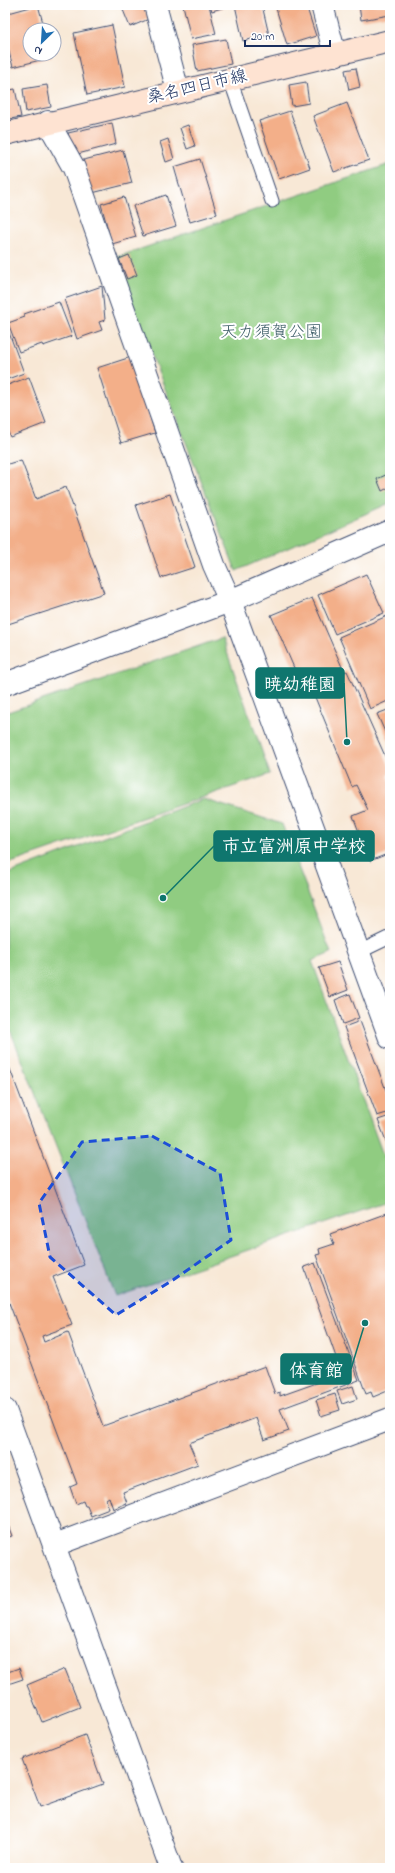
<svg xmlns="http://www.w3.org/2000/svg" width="395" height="1873" viewBox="0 0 395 1873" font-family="'Indie Flower','Klee One',sans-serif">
	<rect width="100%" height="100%" fill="#fff"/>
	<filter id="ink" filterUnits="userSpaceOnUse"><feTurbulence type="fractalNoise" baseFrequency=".025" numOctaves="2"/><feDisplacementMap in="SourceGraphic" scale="8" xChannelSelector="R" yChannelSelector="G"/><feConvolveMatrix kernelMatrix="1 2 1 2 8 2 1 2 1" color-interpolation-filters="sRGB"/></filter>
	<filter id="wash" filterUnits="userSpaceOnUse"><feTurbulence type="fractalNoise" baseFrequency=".012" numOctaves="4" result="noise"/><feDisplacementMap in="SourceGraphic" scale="16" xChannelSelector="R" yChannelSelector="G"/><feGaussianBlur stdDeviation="0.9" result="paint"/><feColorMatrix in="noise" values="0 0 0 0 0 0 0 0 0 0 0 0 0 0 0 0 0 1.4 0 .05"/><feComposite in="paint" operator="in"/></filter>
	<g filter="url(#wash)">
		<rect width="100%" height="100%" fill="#f8e8d6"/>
		<g fill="#90cc81" stroke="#567e70">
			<polygon points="390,164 390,503 236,571 114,258"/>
			<polygon points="222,638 270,774 5,865 5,713"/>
			<polygon points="203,799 282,824 331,953 312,961 390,1174 390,1201 115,1296 5,1017 5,875"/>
		</g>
		<g id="blocks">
			<g fill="#f3af89">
				<polygon points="38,5 45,30 30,30 30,54 51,54 52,57 13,67 5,37 5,14"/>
				<polygon points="121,5 143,5 149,19 130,27"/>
				<polygon points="183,5 209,5 216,34 191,39"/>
				<polygon points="210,5 225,5 225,7 212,11"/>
				<polygon points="235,5 262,5 269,35 243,41"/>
				<polygon points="275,5 306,5 316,36 287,45"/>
				<polygon points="359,5 390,5 390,15 361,20"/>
				<polygon points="112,25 125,87 87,95 74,33"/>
				<polygon points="226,39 231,64 197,71 192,45"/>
				<polygon points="356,68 360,87 349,90 345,70"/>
				<polygon points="306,82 309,103 292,106 289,85"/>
				<polygon points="47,85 51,107 26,112 23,89"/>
				<polygon points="15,89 21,117 5,120 5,91"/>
				<polygon points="347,103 369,160 334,172 313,116"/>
				<polygon points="290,111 310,168 279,179 259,121"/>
				<polygon points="112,123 116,144 74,155 68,133"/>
				<polygon points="188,125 195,146 187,149 180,128"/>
				<polygon points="168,139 174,159 166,162 160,142"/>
				<polygon points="123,150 132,183 88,194 80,161"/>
				<polygon points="200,159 217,214 190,222 174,167"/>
				<polygon points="166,195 176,226 143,236 133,206"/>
				<polygon points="124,197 136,237 112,244 101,204"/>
				<polygon points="129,255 137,275 127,279 119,259"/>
				<polygon points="102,286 105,320 99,322 102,330 77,339 64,299"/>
				<polygon points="59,302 72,336 43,346 42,344 19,352 8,323 25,317 24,314"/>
				<polygon points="5,322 24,373 5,380"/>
				<polygon points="131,357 155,433 121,443 97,368"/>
				<polygon points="29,377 46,423 10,437 5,424 5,386"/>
				<polygon points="21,460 36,499 66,487 104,593 5,625 5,465"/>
				<polygon points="390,473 390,487 382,491 377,479"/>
				<polygon points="170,494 195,567 161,578 136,505"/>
				<polygon points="366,574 384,613 335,634 318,595"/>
				<polygon points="312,598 342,667 301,684 271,615"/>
				<polygon points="387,616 390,623 390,700 370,709 339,637"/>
				<polygon points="347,671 390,767 390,773 388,775 390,781 390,853 370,861 353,816 368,810 356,785 352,787 310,685"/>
				<polygon points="390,709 390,743 377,714"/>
				<polygon points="338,962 348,990 330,997 319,968"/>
				<polygon points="350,994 359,1018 343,1024 335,1000"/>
				<polygon points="360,1021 390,1101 390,1112 377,1116 344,1027"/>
				<polygon points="5,1056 84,1265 53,1277 72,1325 42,1336 44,1342 68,1332 103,1426 265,1366 275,1394 280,1392 280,1396 342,1374 304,1267 315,1263 359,1380 280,1409 289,1431 264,1440 256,1418 189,1443 198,1464 123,1492 127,1503 113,1509 109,1497 106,1499 109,1509 91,1516 87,1506 85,1506 83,1501 76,1504 70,1487 77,1484 5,1292"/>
				<polygon points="390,1116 390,1145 388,1146 378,1120"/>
				<polygon points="390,1212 390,1390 373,1397 371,1392 366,1394 316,1255 320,1254 319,1249 334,1244 330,1234"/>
				<polygon points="353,1386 357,1399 342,1404 337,1391"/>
				<polygon points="335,1394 340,1410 321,1416 316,1400"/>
				<polygon points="5,1517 12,1536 5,1538"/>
				<polygon points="19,1668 23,1679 5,1685 5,1673"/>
				<polygon points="65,1669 80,1707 42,1722 27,1685"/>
				<polygon points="85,1735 103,1784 40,1807 22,1759"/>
			</g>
		</g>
	</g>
	<g filter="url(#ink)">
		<use href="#blocks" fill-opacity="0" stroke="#3c4b70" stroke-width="1"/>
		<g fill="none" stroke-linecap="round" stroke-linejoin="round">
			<g stroke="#3c4b70" stroke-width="15">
				<g id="service">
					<polyline points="230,79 272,201"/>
					<polyline points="359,952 390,937"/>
				</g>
			</g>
			<g stroke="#3c4b70" stroke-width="24">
				<g id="minor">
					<polyline points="155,5 178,91"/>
					<polyline points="322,5 335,55"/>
					<polyline points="48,122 74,168 214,565 230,601 390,1038"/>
					<polyline points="5,1410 171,1868"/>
					<polyline points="55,1545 390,1419"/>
				</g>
			</g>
			<g stroke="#3c4b70" stroke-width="24">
				<polyline id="tertiary" points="5,684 230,601 390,531"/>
			</g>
			<g stroke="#3c4b70" stroke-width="24">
				<polyline id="secondary" points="5,134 390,41"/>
			</g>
			<use href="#service" stroke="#fff" stroke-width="13"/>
			<use href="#minor" stroke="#fff" stroke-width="22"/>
			<use href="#tertiary" stroke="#fff" stroke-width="22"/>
			<use href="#secondary" stroke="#fee3d2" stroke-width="22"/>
		</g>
	</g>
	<path fill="#1d4ed8" fill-opacity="0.2" stroke="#1d4ed8" stroke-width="3" stroke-dasharray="8 5" stroke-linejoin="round" d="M152 1136 220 1173 231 1240 173 1280 116 1315 50 1257 39 1203 82 1142Z"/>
	<g text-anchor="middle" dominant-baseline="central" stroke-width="4" stroke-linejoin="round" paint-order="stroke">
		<g font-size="17" fill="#1b2f5e" stroke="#fff">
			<text transform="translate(197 87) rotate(-13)">桑名四日市線</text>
		</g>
		<g font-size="17" fill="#3e5e68" stroke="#fff">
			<text x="271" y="332">天カ須賀公園</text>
		</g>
	</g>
	<path fill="none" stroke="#0f766e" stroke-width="1.5" d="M347 742L344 683M163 898L214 846M365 1323L351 1369"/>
	<g fill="#0f766e" stroke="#fff" stroke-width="1.5">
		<circle cx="347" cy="742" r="4"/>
		<circle cx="163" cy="898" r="4"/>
		<circle cx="365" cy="1323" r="4"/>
	</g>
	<g fill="#0f766e" stroke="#0f766e" stroke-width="1.5">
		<rect x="256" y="668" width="88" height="30" rx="4"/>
		<rect x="214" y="831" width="160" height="30" rx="4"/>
		<rect x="281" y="1354" width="70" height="30" rx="4"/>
	</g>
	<g font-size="18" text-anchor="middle" font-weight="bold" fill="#fff">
		<text x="300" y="690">暁幼稚園</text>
		<text x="294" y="852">市立富洲原中学校</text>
		<text x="316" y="1376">体育館</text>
	</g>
	<rect width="395" height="1873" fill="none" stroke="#fff" stroke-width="20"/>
	<g transform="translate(42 42) rotate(205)"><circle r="19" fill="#ffffff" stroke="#a4acbf"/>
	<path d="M0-3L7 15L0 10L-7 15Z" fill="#1f6fb2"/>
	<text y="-6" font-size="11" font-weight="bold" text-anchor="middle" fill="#1b2f5e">N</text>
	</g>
	<path d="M245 40v6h85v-6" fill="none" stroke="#1b2f5e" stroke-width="2"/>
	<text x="251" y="40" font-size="12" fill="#1b2f5e" stroke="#ffffff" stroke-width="3" paint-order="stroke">20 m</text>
</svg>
